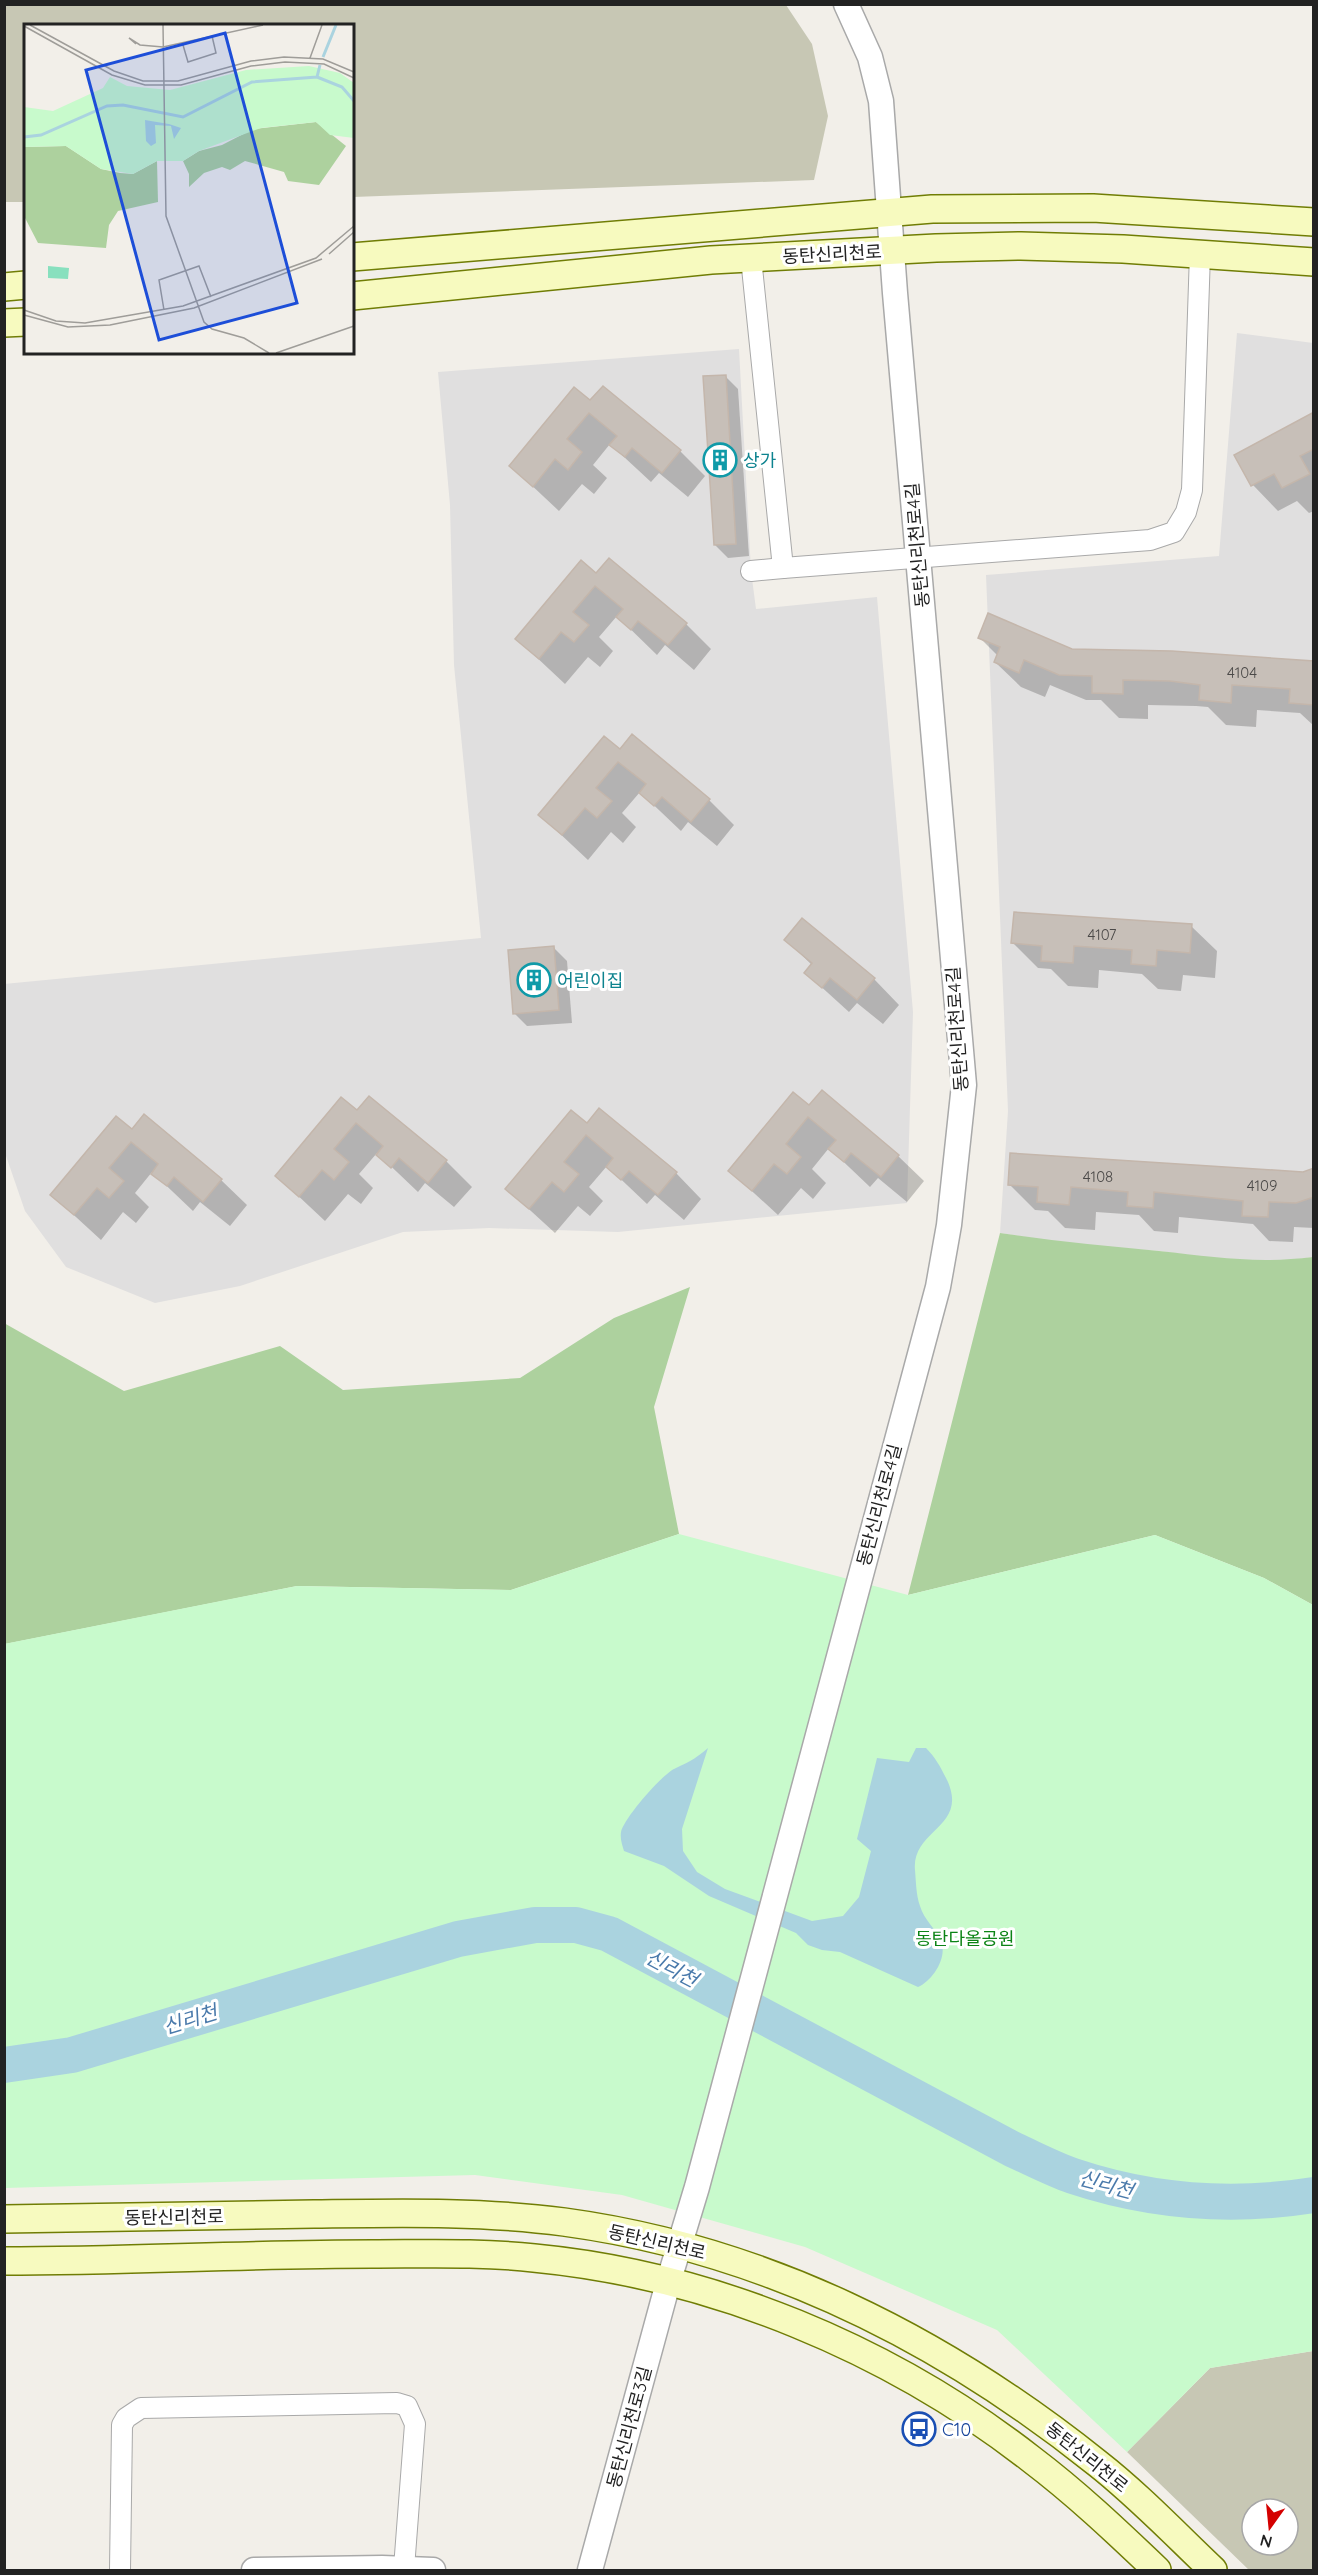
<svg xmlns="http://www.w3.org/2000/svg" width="1318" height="2575" viewBox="0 0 1318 2575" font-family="Quicksand,'Noto Sans KR',sans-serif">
	<rect width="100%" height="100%" fill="#f2efe9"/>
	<g fill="#e0dfdf">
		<polygon points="1237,333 1313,343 1313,1257 1276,1262 1223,1260 1160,1251 1077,1245 1000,1233 1008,1111 986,575 1219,556"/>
		<polygon points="739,349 751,571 756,609 877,597 913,1012 907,1203 618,1232 489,1228 403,1232 240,1286 155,1303 66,1267 25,1211 5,1153 4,984 481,938 454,665 450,505 438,372"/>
	</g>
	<g fill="#c7c7b4" fill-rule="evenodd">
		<polygon points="5,4 786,5 812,44 828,116 814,180 353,197 352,26 26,26 25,202 5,202"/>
		<path d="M1313 2351V2570H1249L1127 2452 1210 2368ZM1252 2509H1288V2545H1252Z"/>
	</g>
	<g fill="#add19e">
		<path d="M1000 1233C1053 1241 1106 1246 1159 1251 1215 1257 1257 1264 1313 1257V1605L1264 1578 1155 1535 908 1595Z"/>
		<polygon points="690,1287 654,1407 679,1534 511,1590 297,1586 5,1644 4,1323 124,1391 280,1346 343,1390 520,1378 614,1318"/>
	</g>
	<polygon fill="#c8facc" points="679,1534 908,1595 1155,1535 1264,1578 1313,1605 1313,2351 1210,2368 1127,2452 997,2330 805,2247 622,2195 475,2175 5,2188 4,1644 297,1586 511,1590"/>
	<path fill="#aad3df" d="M708 1748 682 1829 683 1851 697 1872 725 1889 812 1921 843 1916 859 1897 871 1851 857 1839 877 1758 909 1762 916 1748H926C935 1757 940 1766 946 1778 971 1827 911 1829 915 1870 916 1881 916 1895 920 1906 924 1920 936 1929 941 1941 948 1958 932 1981 918 1987L840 1952 822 1950 808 1945 796 1933 709 1896 664 1866 624 1851C622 1844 620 1839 621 1832 624 1818 663 1773 676 1768 691 1761 695 1759 708 1748Z"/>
	<g fill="#0003">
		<polygon points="725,376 738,389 749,556 728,558 715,545"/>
		<polygon points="591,402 680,451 705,476 688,497 659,473 651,482 610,444 593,465 607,478 594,494 582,484 559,511 511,466"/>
		<polygon points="1314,414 1314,511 1309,513 1297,501 1278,511 1253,485 1236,456"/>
		<polygon points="597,575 686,624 711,649 694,670 665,645 657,655 617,616 599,637 613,651 600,667 588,657 565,684 517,639"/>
		<polygon points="979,637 1072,650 1314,663 1314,726 1300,713 1257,710 1256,727 1226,725 1208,707 1196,706 1148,705 1148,719 1119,718 1101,700 1086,700 1050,685 1045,697 1021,687 995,662 998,656"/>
		<polygon points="620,751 709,800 734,825 717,846 688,822 681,831 640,792 622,813 636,827 623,843 611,832 588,860 540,815"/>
		<polygon points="1191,926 1217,951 1215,978 1183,975 1181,991 1158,989 1142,974 1099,970 1098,988 1068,986 1051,969 1038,968 1013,943"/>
		<polygon points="786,940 874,979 899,1005 883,1024 857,1003 849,1012 806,973 812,965"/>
		<polygon points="554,948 567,961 572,1023 527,1026 514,1013"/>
		<polygon points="822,1092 898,1156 924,1181 907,1202 878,1178 870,1187 829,1148 812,1169 826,1183 813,1199 801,1188 778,1215 730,1171 810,1107"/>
		<polygon points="599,1110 676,1173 701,1199 684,1220 655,1195 647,1204 607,1166 589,1187 603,1201 590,1216 578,1206 555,1233 507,1189 587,1125"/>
		<polygon points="357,1112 446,1161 472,1187 454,1207 425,1183 418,1192 377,1153 359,1174 373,1188 361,1204 348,1194 325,1221 277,1176"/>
		<polygon points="132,1131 221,1180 247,1205 230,1226 200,1202 193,1211 152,1172 135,1193 149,1207 136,1223 123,1212 101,1240 52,1195"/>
		<polygon points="1314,1170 1314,1228 1294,1227 1293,1242 1269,1241 1253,1224 1179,1217 1178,1233 1154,1231 1139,1215 1096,1212 1095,1230 1065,1228 1048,1211 1035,1210 1010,1185 1303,1174"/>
	</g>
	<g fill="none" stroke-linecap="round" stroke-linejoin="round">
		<path stroke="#aad3df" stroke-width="36" d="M4 2065 72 2055 458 1939 535 1925H576L609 1934 1014 2150C1034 2159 1053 2169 1073 2176 1151 2202 1232 2208 1314 2195"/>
	</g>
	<g fill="#c7bfb8" stroke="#c4b6ab" stroke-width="1.5">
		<polygon points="726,375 736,544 714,545 703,376"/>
		<polygon points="603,386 681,450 662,473 632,448 625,457 609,445 617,436 589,413 567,439 582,452 568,470 555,459 533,487 509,466 574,387 590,400"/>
		<polygon points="1314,412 1314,449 1300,456 1310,474 1282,488 1274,474 1251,486 1234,455"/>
		<polygon points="609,558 687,623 668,645 638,621 631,630 616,617 623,609 595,586 573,612 589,625 574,642 561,632 539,659 515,639 581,560 596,573"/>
		<polygon points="988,613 1072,649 1172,651 1314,661 1314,705 1289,703 1290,689 1232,685 1231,703 1199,700 1200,685 1170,681 1123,680 1123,694 1092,693 1092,676 1059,675 1024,660 1019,673 994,662 1000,647 978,638"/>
		<polygon points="632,734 710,799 691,822 662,797 654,806 639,793 646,784 618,762 596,788 612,801 597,818 585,808 562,835 538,815 604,736 620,749"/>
		<polygon points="1014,912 1192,924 1190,953 1157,950 1156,966 1131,964 1132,950 1074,946 1073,963 1041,961 1042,946 1011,943"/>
		<polygon points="802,918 875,978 857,1000 830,978 822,988 804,973 812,963 784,940"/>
		<polygon points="554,946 559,1010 513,1014 508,950"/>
		<polygon points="822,1090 899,1155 881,1177 851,1153 844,1162 828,1149 836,1140 808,1117 786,1144 801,1157 787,1174 774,1164 752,1191 728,1171 793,1092 809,1105"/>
		<polygon points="369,1096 447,1160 428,1183 399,1158 391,1168 376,1155 383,1146 356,1123 334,1149 349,1162 334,1180 322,1170 299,1197 275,1176 341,1097 357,1110"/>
		<polygon points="599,1108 677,1172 658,1195 629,1171 621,1180 606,1167 613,1158 586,1135 564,1162 579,1174 564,1192 552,1182 529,1209 505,1189 571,1110 587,1123"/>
		<polygon points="144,1114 222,1179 203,1202 174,1177 167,1186 151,1174 158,1164 131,1142 109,1168 124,1181 109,1198 97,1188 74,1215 50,1195 116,1116 132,1129"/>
		<polygon points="1010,1153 1303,1172 1314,1168 1314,1197 1296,1203 1269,1202 1268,1217 1242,1216 1243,1201 1154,1192 1153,1208 1127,1206 1128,1192 1071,1187 1069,1205 1037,1202 1038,1187 1008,1185"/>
	</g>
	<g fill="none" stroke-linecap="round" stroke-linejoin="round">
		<g stroke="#a9a9a9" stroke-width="22">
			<g id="minor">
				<polyline points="751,258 783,568 1150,540 1174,532 1186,512 1192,490 1200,254"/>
				<polyline points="751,571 783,568"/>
				<polyline points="120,2570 122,2425 126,2418 141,2408 397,2403 407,2406 415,2424 404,2568"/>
			</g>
		</g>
		<g stroke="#a9a9a9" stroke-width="27">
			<g id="tertiary">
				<polyline points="254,2570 382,2568 433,2570"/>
				<polyline points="590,2570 668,2283 697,2187 938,1287 949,1225 964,1085 895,293 881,101 870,57 846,4"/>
			</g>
		</g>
		<g stroke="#707d05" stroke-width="30">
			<g id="secondary">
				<polyline points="352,257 932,209 1093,208 1314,222"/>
				<polyline points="4,287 26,285"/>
				<polyline points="352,296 711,260 936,248 1021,246 1123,249 1314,262"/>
				<polyline points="4,323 26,322"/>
				<path d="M4 2219C108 2218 211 2216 314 2214 398 2213 481 2211 564 2222 763 2249 942 2339 1097 2463 1138 2495 1175 2534 1213 2570"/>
				<path d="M4 2261C127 2261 250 2254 372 2254 426 2254 481 2252 534 2258 712 2275 890 2349 1031 2459 1076 2493 1116 2531 1157 2570"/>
			</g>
		</g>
		<use href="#minor" stroke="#fff" stroke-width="20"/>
		<use href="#tertiary" stroke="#fff" stroke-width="24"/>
		<use href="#secondary" stroke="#f7fabf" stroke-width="27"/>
	</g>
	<defs>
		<g id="building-ring" transform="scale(1.725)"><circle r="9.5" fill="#fff" stroke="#0f9aa8" stroke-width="1.5"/><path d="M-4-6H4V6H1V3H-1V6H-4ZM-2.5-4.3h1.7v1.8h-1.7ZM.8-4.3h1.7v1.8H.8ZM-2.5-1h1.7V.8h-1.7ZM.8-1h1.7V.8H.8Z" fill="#0f9aa8"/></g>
		<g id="bus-ring" transform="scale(1.725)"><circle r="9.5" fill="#fff" stroke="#1a4fb4" stroke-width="1.5"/><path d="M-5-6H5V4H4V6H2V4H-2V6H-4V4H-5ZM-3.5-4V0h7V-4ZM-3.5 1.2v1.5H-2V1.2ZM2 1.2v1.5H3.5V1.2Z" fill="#1a4fb4"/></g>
	</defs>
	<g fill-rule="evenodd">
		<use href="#building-ring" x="720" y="460"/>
		<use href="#building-ring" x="534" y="980"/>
		<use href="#bus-ring" x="919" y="2429"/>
	</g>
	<g text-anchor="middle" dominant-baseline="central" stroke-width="6" stroke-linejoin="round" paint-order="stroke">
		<g font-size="15" fill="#4b4948">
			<text x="1242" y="672">4104</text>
			<text x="1102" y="934">4107</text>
			<text x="1098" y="1176">4108</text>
			<text x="1262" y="1185">4109</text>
		</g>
		<g font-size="18" fill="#222" stroke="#fff">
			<text transform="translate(832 254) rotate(-3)">동탄신리천로</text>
			<text transform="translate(917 545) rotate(-95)">동탄신리천로4길</text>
			<text transform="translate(957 1029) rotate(-94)">동탄신리천로4길</text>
			<text transform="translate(879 1505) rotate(-75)">동탄신리천로4길</text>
			<text transform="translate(174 2217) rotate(-1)">동탄신리천로</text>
			<text transform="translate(657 2242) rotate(13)">동탄신리천로</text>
			<text transform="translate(629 2427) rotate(-75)">동탄신리천로3길</text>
			<text transform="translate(1087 2457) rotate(39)">동탄신리천로</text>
		</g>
		<g font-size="18" fill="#0d838f" stroke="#fff" text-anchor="start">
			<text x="743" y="460">상가</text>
			<text x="557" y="980">어린이집</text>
		</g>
		<g font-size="18" fill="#0c8416" stroke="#fff">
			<text x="965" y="1938">동탄다올공원</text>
		</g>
		<g font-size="18" fill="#164399" stroke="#fff" text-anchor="start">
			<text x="942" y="2429">C10</text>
		</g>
		<g font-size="20" font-style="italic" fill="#4a7aab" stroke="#fff">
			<text transform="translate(672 1968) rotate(28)">신리천</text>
			<text transform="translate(190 2019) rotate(-17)">신리천</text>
			<text transform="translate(1106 2184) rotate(15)">신리천</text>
		</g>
	</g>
	<g transform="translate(24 24)">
		<rect width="330" height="330" fill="#f2efe9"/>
		<path d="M292 98 322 122 295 161 264 157 260 148 221 137 206 146 198 143 180 149 165 163V150L159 137 175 127 198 121 229 105ZM42 122 77 145 96 149 109 150 133 137 134 178 94 187 85 201 82 224 14 219 0 192V123Z" fill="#add19e"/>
		<path d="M285 42 316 49 330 59V114L306 111 292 98 237 104 175 127 159 137H133L109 150 77 145 42 122 0 123V83L29 87 79 64 86 53 103 62 146 66 222 46Z" fill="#c8facc"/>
		<path d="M24 242 45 244 44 255 24 254Z" fill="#88e0be"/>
		<path d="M121 96 145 100 157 104 150 115 147 102 131 101 132 119 127 122 122 117Z" fill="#aad3df"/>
		<path fill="none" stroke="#aad3df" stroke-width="3" d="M299 33 312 1M296 41 293 53 318 63 330 77M0 113 17 111 83 82 99 81 159 93 228 58 293 53"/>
		<path fill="none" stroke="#9f9d99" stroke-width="1.5" d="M6 1 90 47 119 57H154L227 37 260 33 299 35 330 48M139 1 142 192 180 298 188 305 220 314 245 329M0 2 88 51 121 61H157L227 42 261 38 300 40 330 54M112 20 105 14 116 21 139 23 239 1M159 21 164 38 192 29 188 12M286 34 298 1M305 230 330 208M0 286 32 297 61 299 159 282 292 234 330 202M140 286 135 256 175 242 187 273M0 291 44 303 86 301 170 284 298 235M252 329 330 302"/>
		<path fill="#1d4ed8" fill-opacity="0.15" stroke="#1d4ed8" stroke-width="3" d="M201 9 273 279 135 316 62 46Z"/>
		<rect width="330" height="330" fill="none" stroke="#222" stroke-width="3"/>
	</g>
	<rect width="1318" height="2575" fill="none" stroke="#222222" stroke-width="12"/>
	<g transform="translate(1270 2527) rotate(195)"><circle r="28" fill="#ffffff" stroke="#a7a7a7" stroke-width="1.5"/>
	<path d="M0-4.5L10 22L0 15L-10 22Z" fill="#d40000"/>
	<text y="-9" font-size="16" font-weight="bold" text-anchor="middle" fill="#222222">N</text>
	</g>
</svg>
